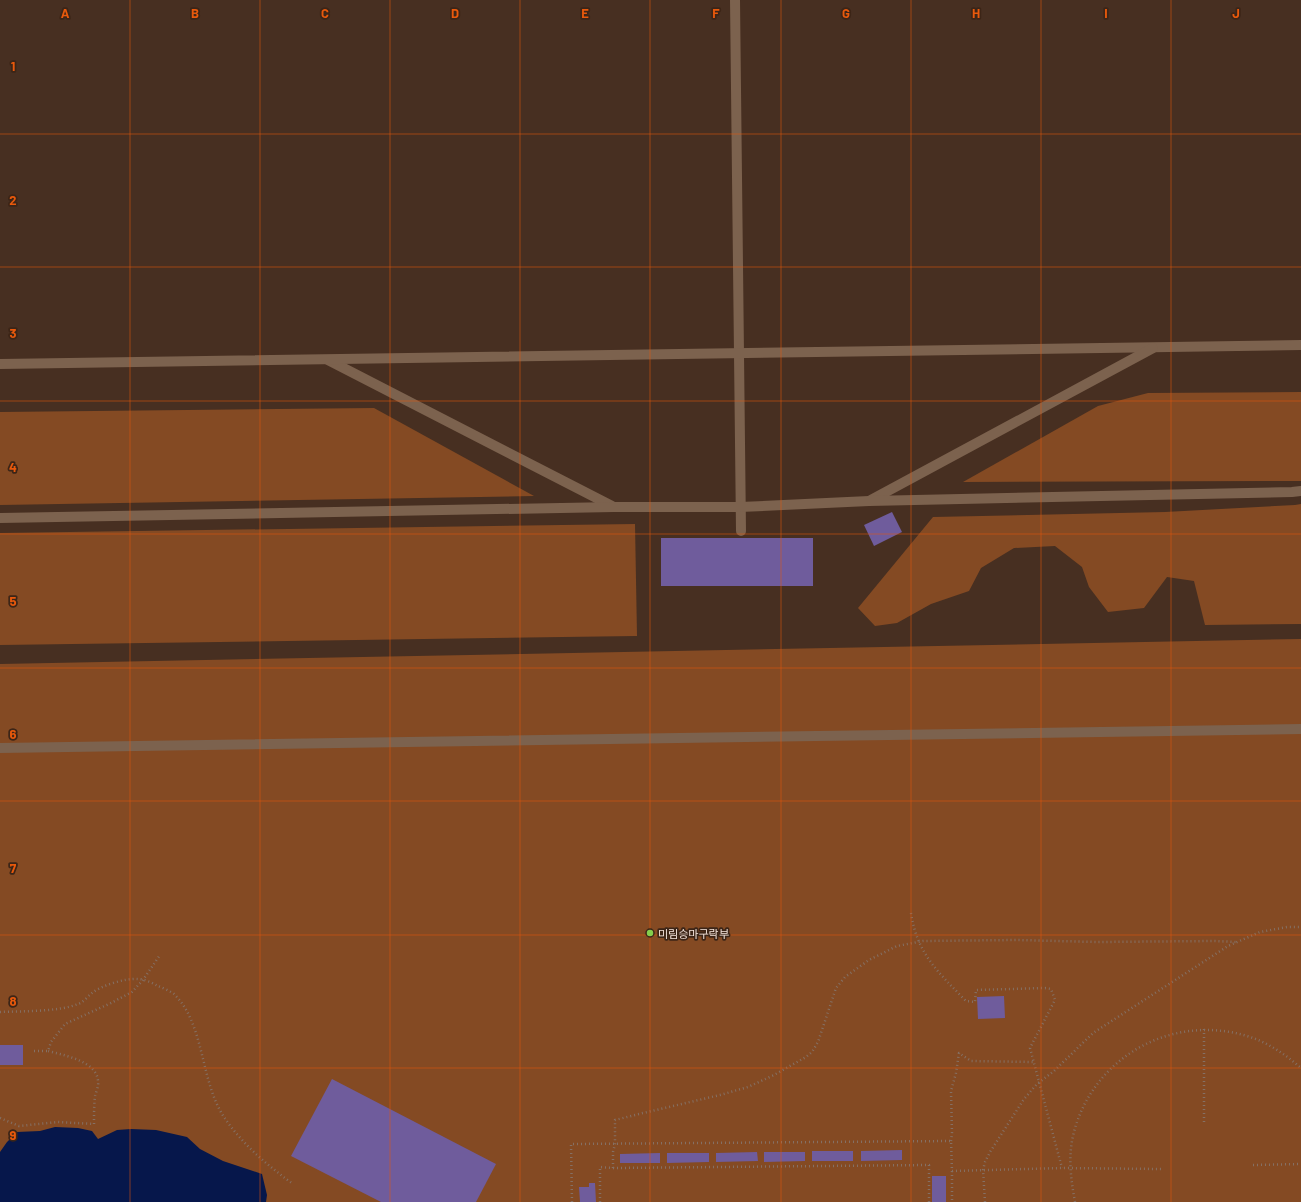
<svg xmlns="http://www.w3.org/2000/svg" width="1301" height="1202" viewBox="0 0 1301 1202" font-family="Barlow,'Noto Sans KR',sans-serif">
	<rect width="100%" height="100%" fill="#472f21"/>
	<g fill="#844a23">
		<polygon points="1301,392 1301,481 963,482 1098,406 1148,393"/>
		<polygon points="374,408 534,496 0,505 0,412"/>
		<polygon points="1301,504 1301,624 1205,625 1194,581 1167,577 1144,608 1108,612 1089,587 1082,567 1055,546 1014,548 981,568 969,591 931,604 897,623 875,626 858,608 933,517 1165,512 1295,505"/>
		<polygon points="635,524 637,636 0,645 0,533"/>
		<polygon points="1301,639 1301,1202 0,1202 0,664"/>
	</g>
	<polygon fill="#06174b" points="55,1127 78,1128 92,1131 98,1139 117,1130 131,1129 156,1130 187,1137 200,1149 223,1161 262,1174 267,1195 266,1202 0,1202 0,1152 7,1142 17,1132 40,1131"/>
	<g fill="#6f5c9c">
		<polygon points="892,512 902,532 874,546 864,525"/>
		<rect x="661" y="538" width="152" height="48"/>
		<polygon points="1004,996 1005,1018 978,1019 977,997"/>
		<rect x="0" y="1045" width="23" height="20"/>
		<polygon points="332,1079 496,1164 476,1202 381,1202 291,1156"/>
		<polygon points="902,1150 902,1160 861,1161 861,1151"/>
		<rect x="812" y="1151" width="41" height="10"/>
		<polygon points="757,1152 758,1161 716,1162 716,1153"/>
		<polygon points="764,1152 805,1152 805,1161 764,1162"/>
		<polygon points="660,1153 660,1163 620,1163 620,1154"/>
		<polygon points="667,1153 709,1153 709,1162 667,1163"/>
		<rect x="932" y="1176" width="14" height="26"/>
		<polygon points="589,1183 595,1183 596,1202 580,1202 579,1187 589,1187"/>
	</g>
	<g fill="none" stroke-linecap="round" stroke-linejoin="round">
		<g stroke="#857064" stroke-width="2.5" stroke-dasharray="1 3" stroke-linecap="butt">
			<path d="M911 913C917 954 939 973 966 1001L975 1002 976 990 1045 988 1051 989 1055 1000 1030 1048 1062 1168"/>
			<path d="M0 1012C23 1011 58 1012 78 1004 84 1002 88 996 92 993 102 985 126 978 138 979 145 979 152 983 158 986 163 988 170 991 174 994 205 1024 200 1081 224 1117 242 1144 267 1165 293 1184"/>
			<polyline points="1204,1029 1204,1122"/>
			<polyline points="34,1051 48,1051 51,1042 65,1024 111,1003 132,992 143,980 160,955"/>
			<path d="M0 1118 19 1126 58 1122 94 1124C94 1115 94 1105 95 1096 96 1092 99 1086 98 1081 97 1061 63 1055 48 1051"/>
			<polyline points="951,1141 952,1133 951,1091 956,1073 959,1053 971,1061 1033,1062"/>
			<polyline points="1253,1165 1301,1164"/>
			<polyline points="613,1168 929,1165 929,1202"/>
			<polyline points="952,1171 952,1202"/>
			<polyline points="572,1202 571,1144 951,1141 952,1171 1062,1168 1161,1169"/>
			<polyline points="600,1202 600,1167 613,1168 613,1152 615,1144 615,1120 639,1114 720,1095 748,1087 774,1075 806,1057 812,1052 818,1042 836,988 845,977 869,960 897,946 923,941 1017,940 1097,942 1215,941 1237,942"/>
			<polyline points="985,1202 983,1170 985,1162 990,1152 1024,1099 1037,1084 1054,1071 1093,1033 1228,946 1260,932 1287,927 1301,927"/>
			<path d="M1075 1202C1071 1180 1068 1158 1073 1136 1091 1058 1171 1013 1247 1036 1267 1042 1285 1054 1301 1068"/>
		</g>
		<g stroke="#7c624e" stroke-width="10">
			<polyline points="735,0 741,531"/>
			<polyline points="328,360 612,506"/>
			<polyline points="0,364 1301,345"/>
			<polyline points="871,500 1153,348"/>
			<polyline points="0,518 614,507 740,507 869,501 1292,492 1301,491"/>
			<polyline points="0,748 1301,729"/>
		</g>
	</g>
	<path fill="none" stroke="#e8590c" stroke-width="1" stroke-opacity="0.55" d="M130 0V1202M260 0V1202M390 0V1202M520 0V1202M650 0V1202M781 0V1202M911 0V1202M1041 0V1202M1171 0V1202M0 134H1301M0 267H1301M0 401H1301M0 534H1301M0 668H1301M0 801H1301M0 935H1301M0 1068H1301"/>
	<circle fill="#84cf4d" stroke="#3c2517" stroke-width="1.5" cx="650" cy="933" r="4"/>
	<g text-anchor="middle" dominant-baseline="central" stroke-width="3.5" stroke-linejoin="round" paint-order="stroke">
		<g font-size="11" fill="#f5e5dc" stroke="#3c2517" text-anchor="start">
			<text x="658" y="933">미림승마구락부</text>
		</g>
	</g>
	<g font-size="13" text-anchor="middle" font-weight="bold" fill="#e8590c" stroke="#3c2517" stroke-width="3.5" stroke-linejoin="round" paint-order="stroke">
		<text x="65" y="18">A</text>
		<text x="195" y="18">B</text>
		<text x="325" y="18">C</text>
		<text x="455" y="18">D</text>
		<text x="585" y="18">E</text>
		<text x="716" y="18">F</text>
		<text x="846" y="18">G</text>
		<text x="976" y="18">H</text>
		<text x="1106" y="18">I</text>
		<text x="1236" y="18">J</text>
		<text x="13" y="71">1</text>
		<text x="13" y="205">2</text>
		<text x="13" y="338">3</text>
		<text x="13" y="472">4</text>
		<text x="13" y="606">5</text>
		<text x="13" y="739">6</text>
		<text x="13" y="873">7</text>
		<text x="13" y="1006">8</text>
		<text x="13" y="1140">9</text>
	</g>
</svg>
